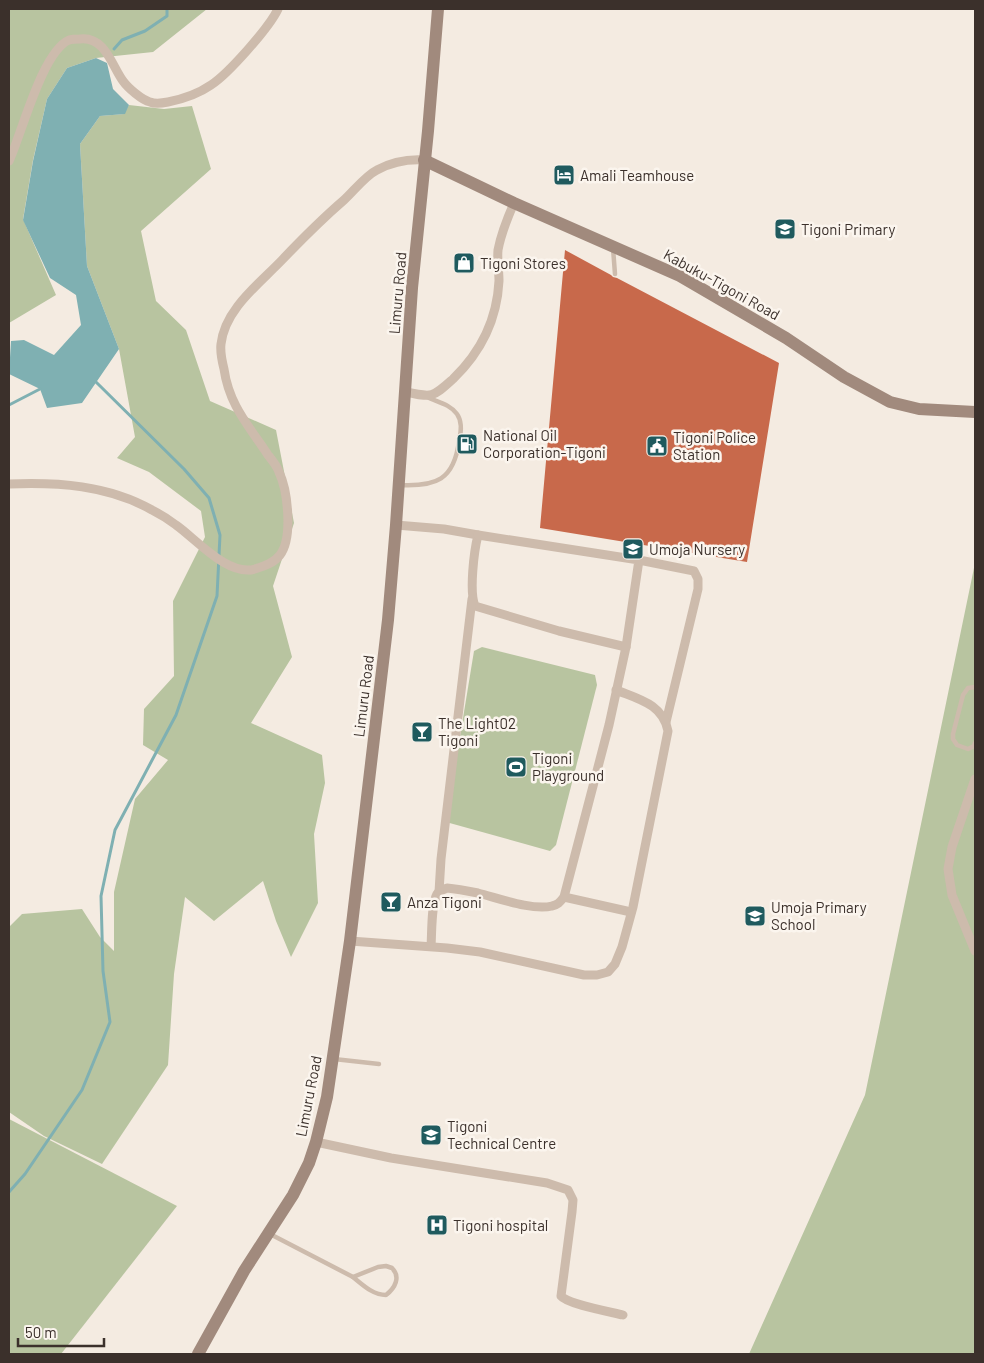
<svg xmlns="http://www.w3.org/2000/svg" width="984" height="1363" viewBox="0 0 984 1363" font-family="Barlow,sans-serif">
	<rect width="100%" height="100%" fill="#f4ebe1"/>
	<g fill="#b8c4a0">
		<polygon points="9,9 207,9 153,52 96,58 67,68 47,99 33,160 23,219 56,295 9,323"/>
		<polygon points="129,105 164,109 192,106 211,169 141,231 156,301 186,330 210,401 276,430 294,523 273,586 292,657 251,723 322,755 325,783 314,834 318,903 291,957 276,921 263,881 214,921 185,897 174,974 168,1065 102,1164 44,1136 9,1112 9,927 22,914 82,909 100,937 114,951 114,892 135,799 168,760 143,745 144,709 174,676 173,601 205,537 201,511 149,472 117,458 135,437 119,349 87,266 80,144 100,116 124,114"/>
		<polygon points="975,563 975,1354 749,1354 865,1095"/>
		<polygon points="482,647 595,675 597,685 556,845 550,851 446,822 474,651"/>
		<polygon points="9,1119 177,1206 61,1354 9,1354"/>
	</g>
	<polygon fill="#7fb0b2" points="96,58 107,63 113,89 129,105 125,114 100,116 80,144 87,266 119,349 82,403 47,408 40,389 9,374 11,341 24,340 54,355 81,325 76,295 50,278 23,220 33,161 47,99 67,68"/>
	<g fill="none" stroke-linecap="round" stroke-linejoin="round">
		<g stroke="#7fb0b2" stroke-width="3">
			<polyline points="114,49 122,40 145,31 167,16 167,9"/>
			<polyline points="9,405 40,389"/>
			<polyline points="9,1192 25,1174 82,1090 110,1022 103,971 101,896 115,830 176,715 217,596 220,535 209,498 184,469 96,382"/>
		</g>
	</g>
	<polygon fill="#c8694b" points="565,250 611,275 613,277 617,278 779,363 747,562 540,528"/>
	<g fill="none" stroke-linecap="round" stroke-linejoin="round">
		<g stroke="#cdbbac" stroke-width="4.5">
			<polyline points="613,248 615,274"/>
			<path d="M399 485C436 487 454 480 459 441 461 433 462 421 457 414 450 404 437 402 427 397"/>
			<polyline points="975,687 968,688 963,695 953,734 953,739 957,745 968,749 974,746 975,743"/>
			<polyline points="334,1059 379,1064"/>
			<polyline points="270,1234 353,1277"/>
			<path d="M386 1266 392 1268C401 1277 395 1288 386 1295 373 1295 363 1285 353 1277L378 1267Z"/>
		</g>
		<g stroke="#cdbbac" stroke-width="9">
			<path d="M9 161C22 133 42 52 69 40 72 39 77 39 80 39 105 36 112 66 123 81 128 88 142 100 150 102 155 104 163 103 168 102 183 99 198 94 211 85 228 74 269 28 278 9"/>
			<path d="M406 392C433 398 433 397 453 379 481 352 497 320 499 281 499 271 497 260 498 250 501 234 507 219 514 203"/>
			<path d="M9 484C57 482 108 485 152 510 160 514 168 519 176 525 196 539 228 577 255 569 264 566 274 563 280 555 293 538 288 491 279 472 277 466 272 460 268 455 249 426 229 405 224 369 222 361 220 352 221 344 225 309 259 284 282 260 302 239 322 219 344 200 354 191 365 176 377 170 392 162 408 159 424 160"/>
			<path d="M396 525 444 529 478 535C474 551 469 592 475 606L559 631 626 647 609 725 564 897C560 902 558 905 552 906 533 911 498 898 478 893 468 891 458 889 447 888 443 890 439 891 437 894 431 905 432 933 431 946"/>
			<polyline points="478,535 639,560 626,647"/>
			<polyline points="639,560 694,571 698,579 698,589 666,722"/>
			<polyline points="975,779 952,847 948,869 952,895 975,951"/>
			<polyline points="439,892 441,859 472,599"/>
			<polyline points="564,897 631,912"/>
			<path d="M350 941 447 948 480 952 584 975H597L608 972 615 964 622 947 633 907 668 731C663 704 638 699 616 690"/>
			<path d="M316 1142 391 1158 547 1183 568 1190 573 1200 572 1212 561 1296C567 1304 611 1312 623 1315"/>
		</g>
		<g stroke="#a18a7d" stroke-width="12">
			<polyline points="424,160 514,203 680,276 786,338 844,377 890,402 919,409 975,412"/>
			<polyline points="198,1354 244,1271 293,1195 309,1163 316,1142 327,1097 350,941 388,620 396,525 412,288 428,131 438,9"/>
		</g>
	</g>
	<defs>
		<g id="hotel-square" transform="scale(1.125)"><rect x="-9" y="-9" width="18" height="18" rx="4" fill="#1f5a5e" stroke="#fbf5ee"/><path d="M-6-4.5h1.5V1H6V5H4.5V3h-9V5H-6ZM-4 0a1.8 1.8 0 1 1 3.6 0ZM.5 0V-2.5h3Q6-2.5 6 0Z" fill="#fff"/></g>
		<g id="school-square" transform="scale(1.125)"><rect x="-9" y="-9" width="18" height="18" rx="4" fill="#1f5a5e" stroke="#fbf5ee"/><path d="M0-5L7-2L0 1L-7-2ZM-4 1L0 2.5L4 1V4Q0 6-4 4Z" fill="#fff"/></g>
		<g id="shop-square" transform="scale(1.125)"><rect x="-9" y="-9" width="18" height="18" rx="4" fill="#1f5a5e" stroke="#fbf5ee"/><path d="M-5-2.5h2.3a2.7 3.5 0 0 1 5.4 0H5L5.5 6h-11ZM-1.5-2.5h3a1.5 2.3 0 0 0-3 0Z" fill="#fff"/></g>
		<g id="fuel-square" transform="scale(1.125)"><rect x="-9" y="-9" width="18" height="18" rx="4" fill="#1f5a5e" stroke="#fbf5ee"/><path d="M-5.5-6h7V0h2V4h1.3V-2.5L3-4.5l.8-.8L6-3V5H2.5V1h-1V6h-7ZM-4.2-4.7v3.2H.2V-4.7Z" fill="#fff"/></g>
		<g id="civic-square" transform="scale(1.125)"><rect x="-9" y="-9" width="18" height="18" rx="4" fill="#1f5a5e" stroke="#fbf5ee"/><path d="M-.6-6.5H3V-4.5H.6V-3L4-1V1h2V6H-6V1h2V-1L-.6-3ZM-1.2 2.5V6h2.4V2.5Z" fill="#fff"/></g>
		<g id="bar-square" transform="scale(1.125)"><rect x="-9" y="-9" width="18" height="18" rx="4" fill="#1f5a5e" stroke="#fbf5ee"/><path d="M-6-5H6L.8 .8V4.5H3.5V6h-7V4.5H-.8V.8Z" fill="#fff"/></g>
		<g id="stadium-square" transform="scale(1.125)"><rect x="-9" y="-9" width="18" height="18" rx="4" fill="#1f5a5e" stroke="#fbf5ee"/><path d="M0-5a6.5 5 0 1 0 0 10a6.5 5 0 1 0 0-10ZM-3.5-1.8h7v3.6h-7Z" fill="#fff"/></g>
		<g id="university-square" transform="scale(1.125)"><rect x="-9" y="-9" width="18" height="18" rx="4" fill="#1f5a5e" stroke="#fbf5ee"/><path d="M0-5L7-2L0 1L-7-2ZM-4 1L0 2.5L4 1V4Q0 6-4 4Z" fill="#fff"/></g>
		<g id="hospital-square" transform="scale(1.125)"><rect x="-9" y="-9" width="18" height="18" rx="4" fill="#1f5a5e" stroke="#fbf5ee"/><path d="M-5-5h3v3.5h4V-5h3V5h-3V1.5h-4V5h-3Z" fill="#fff"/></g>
	</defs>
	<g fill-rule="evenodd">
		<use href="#hotel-square" x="564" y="175"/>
		<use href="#school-square" x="785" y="229"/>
		<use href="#shop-square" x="464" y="263"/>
		<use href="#fuel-square" x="467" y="444"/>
		<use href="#civic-square" x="657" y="446"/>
		<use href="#school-square" x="633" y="549"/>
		<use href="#bar-square" x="422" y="732"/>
		<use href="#stadium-square" x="516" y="767"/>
		<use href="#bar-square" x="391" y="902"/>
		<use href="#school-square" x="755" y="916"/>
		<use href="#university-square" x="431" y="1135"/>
		<use href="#hospital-square" x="437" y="1225"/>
	</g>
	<g text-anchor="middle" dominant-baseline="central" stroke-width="5" stroke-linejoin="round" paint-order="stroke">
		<g font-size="15" fill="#3b302b" stroke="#fbf5ee" text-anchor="start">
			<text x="580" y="175">Amali Teamhouse</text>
			<text x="801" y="229">Tigoni Primary</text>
			<text x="480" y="263">Tigoni Stores</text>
			<text x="483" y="435">National Oil<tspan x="483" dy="17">Corporation-Tigoni</tspan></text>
			<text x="673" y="437">Tigoni Police<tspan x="673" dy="17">Station</tspan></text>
			<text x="649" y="549">Umoja Nursery</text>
			<text x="438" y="723">The Light02<tspan x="438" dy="17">Tigoni</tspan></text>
			<text x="532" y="758">Tigoni<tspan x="532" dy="17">Playground</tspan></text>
			<text x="407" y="902">Anza Tigoni</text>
			<text x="771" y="907">Umoja Primary<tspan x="771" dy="17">School</tspan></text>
			<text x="447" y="1126">Tigoni<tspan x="447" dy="17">Technical Centre</tspan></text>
			<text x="453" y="1225">Tigoni hospital</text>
		</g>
		<g font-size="15" fill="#3b302b" stroke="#fbf5ee">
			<text transform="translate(722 284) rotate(29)">Kabuku-Tigoni Road</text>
			<text transform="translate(397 293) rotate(-85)">Limuru Road</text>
			<text transform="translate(363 696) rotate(-83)">Limuru Road</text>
			<text transform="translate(308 1096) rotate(-79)">Limuru Road</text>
		</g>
	</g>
	<rect width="984" height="1363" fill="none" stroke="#3b302b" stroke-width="20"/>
	<path d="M18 1338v8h86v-8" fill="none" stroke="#3b302b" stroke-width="2.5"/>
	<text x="25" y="1338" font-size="15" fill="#3b302b" stroke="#fbf5ee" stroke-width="4" paint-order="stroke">50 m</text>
</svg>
